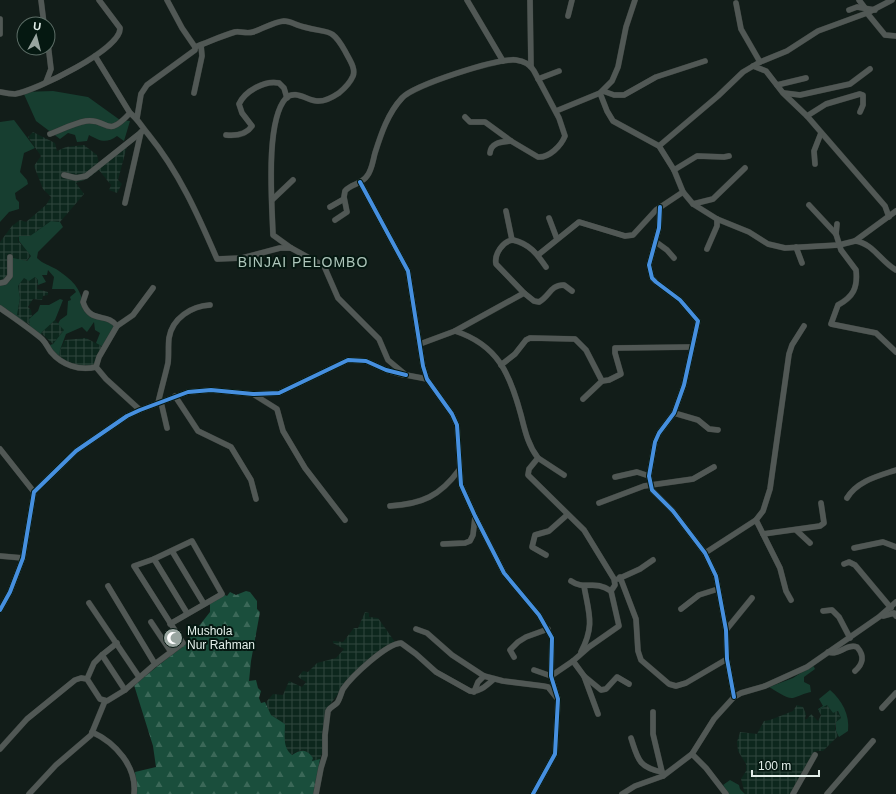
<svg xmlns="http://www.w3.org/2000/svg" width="896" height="794" viewBox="0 0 896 794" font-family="Arial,sans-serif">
	<defs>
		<pattern id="industrial-grid" width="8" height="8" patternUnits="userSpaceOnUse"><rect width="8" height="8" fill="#0d271d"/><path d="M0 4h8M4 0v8" fill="none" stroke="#30473e"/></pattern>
		<pattern id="forest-firs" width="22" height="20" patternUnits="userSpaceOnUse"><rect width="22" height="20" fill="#1a4e3c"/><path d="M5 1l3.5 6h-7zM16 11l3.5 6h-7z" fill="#3b6858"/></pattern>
	</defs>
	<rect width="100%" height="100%" fill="#121d19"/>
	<g fill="url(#industrial-grid)">
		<polygon points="33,132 55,143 57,151 66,147 84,145 97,155 99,164 127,146 118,180 122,184 117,193 109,190 111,185 99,170 87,179 76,183 84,194 60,222 51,221 30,236 19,236 18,241 31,255 23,265 0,284 0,242 12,226 20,220 26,222 46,205 51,197 43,189 34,166 41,156 28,137"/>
		<polygon points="35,277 38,280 37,289 48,292 48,295 43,296 42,300 33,299 28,307 31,310 32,316 29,319 31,326 17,315 20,298 18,286 24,278"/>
		<polygon points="55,320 64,330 53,344 41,333"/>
		<polygon points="86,338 103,347 93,366 88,368 75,365 59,358 60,350 65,340"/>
		<polygon points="365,612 369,613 369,617 378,618 395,642 346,684 331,703 327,714 324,747 320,759 312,761 313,758 310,754 304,750 298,751 291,755 286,748 284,742 285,724 271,715 266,704 267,701 273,694 283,695 289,681 302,687 306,682 298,677 303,671 308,672 317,663 336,658 344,649 333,643 333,641 343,642 354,628 358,628"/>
		<polygon points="797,705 803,707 806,714 805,719 807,719 811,714 818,721 821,715 818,710 827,705 833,713 837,711 841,718 836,722 835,729 838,736 823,751 816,751 791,794 745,794 741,779 746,771 746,764 738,751 737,742 740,732 757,734 764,721 770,720 793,711"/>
	</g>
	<g fill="#173e30">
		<path d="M53 91 88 97 120 120 130 121 124 141 117 136C106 144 100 141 89 135L87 141 77 142 75 135 68 133 60 139 36 121 23 92Z"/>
		<polygon points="14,120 35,148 24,153 20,172 27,180 28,184 15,193 16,199 19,202 19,209 9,212 0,222 0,122"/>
		<path d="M51 221 60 222 63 227 38 252 37 258C43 264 49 265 56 269 77 283 80 289 86 312L109 320 113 325V329L103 347 96 343 100 333 95 330 94 322 87 332 82 327 66 334 60 350 59 358 50 349V345L53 344 64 330 58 324 60 320 67 315 68 301 71 300 70 297 76 292 74 289H52L54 277 48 270 47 275H42L46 282 38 285V280L35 277 29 281 24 278 18 286 20 298 17 315 28 324 0 306V285L11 280 13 258 27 261 31 256 19 241V236H30Z"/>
		<polygon points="60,299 63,300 55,320 41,333 42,336 30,327 29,319 38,311 40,305 49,305"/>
		<path d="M813 665 815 669 804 677V682L810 685 811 692C805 693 797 697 793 698 786 699 775 690 769 687L793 678Z"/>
		<path d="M830 690C842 700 850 715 848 731L839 737 836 731V722L841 718 838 711 833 713 827 705 818 710V709L823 706 819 699Z"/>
		<polygon points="730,780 739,785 740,789 745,794 729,794 723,785"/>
	</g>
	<path fill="url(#forest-firs)" d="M246 591 250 592 257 601V609L260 612 251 661 249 681 256 680 258 688 261 691 259 698 261 703 265 702 271 715 285 724C285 735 282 747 292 755 301 749 307 749 313 758L312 761 320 759 314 794H137L135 772 156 767 153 746 134 685 184 645 210 612V603L225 595 227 596 230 592 236 595Z"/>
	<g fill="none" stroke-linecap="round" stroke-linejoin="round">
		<g stroke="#313935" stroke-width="6">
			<g id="minor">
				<polyline points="41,0 44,24"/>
				<polyline points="467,0 503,61"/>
				<polyline points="530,0 531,67"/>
				<polyline points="859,0 865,8"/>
				<polyline points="736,3 741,29 760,62"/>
				<polyline points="849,10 857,7 875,10"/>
				<polyline points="867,13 885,35 896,36"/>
				<polyline points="568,16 572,0"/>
				<polyline points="0,19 0,34"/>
				<path d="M195 47C209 42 221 36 235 32 241 31 246 34 253 32 263 29 273 22 284 21 291 21 297 26 304 27 328 34 331 26 345 51 349 59 356 68 353 76 350 83 345 88 339 93 333 97 325 102 317 101 308 101 295 89 286 98 265 121 272 203 273 235L291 248 324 266 338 298 379 339 388 360 406 375 427 379"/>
				<path d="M95 56 130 113C138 119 142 127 148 134 179 172 198 215 217 259L242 258 280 248H291"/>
				<polyline points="753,66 766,71 783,93 807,116 885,206 889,217"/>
				<polyline points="538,79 559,71"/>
				<polyline points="46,82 51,69 48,44"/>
				<polyline points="777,85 806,78"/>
				<polyline points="603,91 614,95 624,95 656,77 705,61"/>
				<path d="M0 92C5 93 10 94 15 94 35 91 122 49 120 28L99 0"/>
				<polyline points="194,93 202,56 201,45"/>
				<polyline points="784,93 800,95 850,84 870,69"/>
				<polyline points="556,111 600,93 612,81 618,67 626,27 635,0"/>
				<polyline points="807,116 826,104 860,94 863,95 863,105 860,112"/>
				<polyline points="137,118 141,94 147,85 195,50 195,47 182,28 167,0"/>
				<path d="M50 134C61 130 74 123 86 121 109 118 105 140 130 113"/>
				<path d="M226 135C236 136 246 135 252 126L242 113 239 104C245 91 265 80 279 83L284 88 287 98"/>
				<polyline points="659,146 718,96 743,72 760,62 787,51 818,31 867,13 892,0"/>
				<path d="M490 153C491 142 502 142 511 141"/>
				<polyline points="815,164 814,151 821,133"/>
				<polyline points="674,170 697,156 724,157 729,156"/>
				<polyline points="64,175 76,178 86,176 144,130"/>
				<polyline points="360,182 408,271 423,366 427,379 452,414 457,425 461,485 475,516 504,573 539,615 552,638 551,676 558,699 555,754 533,794"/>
				<polyline points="683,192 693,204 717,219 749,232 768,244 785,248 839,245 855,241 896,211"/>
				<polyline points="272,200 293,180"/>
				<polyline points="125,203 141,132"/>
				<polyline points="693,204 713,199 745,168"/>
				<path d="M809 205 836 234 841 250 856 270C858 288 853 297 838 305L831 324 876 333 896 352"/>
				<polyline points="330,207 344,199"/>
				<polyline points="660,207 659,228 649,265 652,278 656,282 680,300 698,321 684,385 674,413 659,433 655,442 649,476 652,490 673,511 705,553 716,576 726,630 727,659 734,697"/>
				<polyline points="506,211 512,240"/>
				<polyline points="549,218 557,239"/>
				<path d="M335 220 347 212 344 197 345 191C351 184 362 184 367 176 372 170 373 160 375 153 381 134 388 113 402 98 414 85 497 58 516 60 524 61 530 64 534 71L559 118 565 136C561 146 549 158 538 157L511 141 485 122H470L465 117"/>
				<polyline points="836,234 837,224"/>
				<path d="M855 241C873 243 881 262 896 270"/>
				<polyline points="656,242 667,250 674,258"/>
				<polyline points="796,247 802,263"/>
				<polyline points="707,249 717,226 717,219"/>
				<polyline points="538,255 579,222 625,236 633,235 656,210 683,192 674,170 659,146 613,121 607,111 600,93"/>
				<polyline points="0,283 5,282 10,276 10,257"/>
				<path d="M86 293 83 302C90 324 107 312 117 326L99 357 96 367 106 379 140 410"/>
				<path d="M524 293 496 264C494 254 503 241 513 240 530 244 537 254 546 267"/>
				<path d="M0 308C14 318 29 328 42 339 46 343 48 348 51 352 62 365 79 371 96 367"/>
				<polyline points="117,326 133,315 153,288"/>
				<path d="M455 331C498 345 510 374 521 415 525 431 528 445 538 458L529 469 528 475 584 530 614 579 615 585 611 591"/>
				<path d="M420 344 455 331 524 293 534 301 539 302C550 296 550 285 564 285L572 291"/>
				<polyline points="501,365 515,354 526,340 530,338 575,339 586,350 602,381 583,399"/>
				<polyline points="602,381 609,380 621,374 615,353 615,348 692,347"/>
				<polyline points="253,394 277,409 283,431 305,468 345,520"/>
				<polyline points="175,396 198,431 231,447 251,480 256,499"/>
				<polyline points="161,402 167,428"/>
				<path d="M158 403C161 390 165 376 168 363 169 355 168 346 169 338 172 318 192 306 210 305"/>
				<polyline points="674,413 698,420 709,429 718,430"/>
				<polyline points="0,449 34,492"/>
				<polyline points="538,458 564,475"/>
				<polyline points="615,477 637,472 649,476"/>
				<path d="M847 498C857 481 878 476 896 470"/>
				<polyline points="599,503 644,486 693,479 714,467"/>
				<path d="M390 506C422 504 440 496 459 470"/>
				<polyline points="756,520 763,511 770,489 789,354 792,345 804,326"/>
				<polyline points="796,530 810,543"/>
				<polyline points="763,534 780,568 786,591 791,600"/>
				<polyline points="443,544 465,543 470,541 473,535 475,517"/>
				<polyline points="854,548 883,542 896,547"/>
				<polyline points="172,551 204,604"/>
				<polyline points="705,553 756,520 763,534 820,526 824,523 821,503"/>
				<polyline points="546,555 532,547 535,535 549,531 567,515"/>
				<polyline points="0,556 23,558"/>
				<polyline points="154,559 187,613"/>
				<polyline points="844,564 849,562 855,565 891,608"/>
				<polyline points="620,577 636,619 638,651 641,660 669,684 676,686 686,683 727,659"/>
				<polyline points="618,579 640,569 653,560"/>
				<polyline points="108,586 155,664"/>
				<polyline points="89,603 139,677"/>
				<polyline points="681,609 699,595 718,589"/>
				<polyline points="0,610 10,592 23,558 34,492 76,451 127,416 140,410 188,392 211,390 253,394 279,393 348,360 366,361 386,370 404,375"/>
				<polyline points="823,611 832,610 839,617 850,638"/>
				<polyline points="883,616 894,613 896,616"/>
				<polyline points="151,622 171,652"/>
				<polyline points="416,629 427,633 452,655 484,676 503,681 543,686 548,687 556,697"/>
				<polyline points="726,630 752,598"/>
				<polyline points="117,643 102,655 125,690"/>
				<path d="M581 652C595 625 589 614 584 586"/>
				<path d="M828 652C839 656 847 643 857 647 865 656 863 664 855 671"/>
				<polyline points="514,657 510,650 518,642 526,637 548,629"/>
				<polyline points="573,661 584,676 598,714"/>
				<path d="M534 670 551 676 573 661 589 647 619 626 611 591C594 579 585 591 571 581"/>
				<polyline points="584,676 601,690 606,689 617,677 629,684"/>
				<polyline points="87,679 94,663 102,655"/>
				<polyline points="474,692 478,682 484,676"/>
				<polyline points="882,708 896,693"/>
				<polyline points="653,712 653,734 663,776"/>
				<path d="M92 732C116 743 137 767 134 794"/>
				<path d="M631 738C638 759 638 767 662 772"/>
				<polyline points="0,749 27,719 75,680 81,678 87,679 100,699 107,701 125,690 155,664 183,643 134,566 154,559 192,541 222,594 170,624"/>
				<polyline points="692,754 706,768 726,794"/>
				<polyline points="29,794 56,765 91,735 105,701"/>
				<path d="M316 794 321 768 325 755V735L328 711C330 707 334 706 337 703 340 699 341 693 343 689 352 676 386 644 401 643L416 654 436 672 470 691C479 693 487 685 494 679"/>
				<polyline points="622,794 635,786 663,776 692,754 714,719 734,697 741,693 765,686 807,667 879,617 896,602"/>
				<polyline points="793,794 815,755"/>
				<polyline points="827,794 873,741"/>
			</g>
		</g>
		<use href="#minor" stroke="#515855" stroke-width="5.5"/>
		<g stroke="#051811" stroke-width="6">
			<g id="cycleway">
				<polyline points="360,182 408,271 423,366 427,379 452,414 457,425 461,485 475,516 504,573 539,615 552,638 551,676 558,699 555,754 533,794"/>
				<polyline points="660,207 659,228 649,265 652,278 656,282 680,300 698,321 684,385 674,413 659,433 655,442 649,476 652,490 673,511 705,553 716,576 726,630 727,659 734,697"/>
				<polyline points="0,610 10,592 23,558 34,492 76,451 127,416 140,410 188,392 211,390 253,394 279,393 348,360 366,361 386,370 406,375"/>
			</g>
		</g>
		<use href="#cycleway" stroke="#468fdf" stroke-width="4"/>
	</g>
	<defs>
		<g id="mosque-disc" transform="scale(1)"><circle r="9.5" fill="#99a5a0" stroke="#051811"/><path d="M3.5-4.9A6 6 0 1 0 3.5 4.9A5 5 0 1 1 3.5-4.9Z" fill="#fff"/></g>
	</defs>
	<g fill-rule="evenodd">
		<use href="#mosque-disc" x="173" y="638"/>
	</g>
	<g text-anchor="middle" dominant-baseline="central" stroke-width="4" stroke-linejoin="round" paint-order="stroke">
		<g font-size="12" fill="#e2eee9" stroke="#051811" text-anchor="start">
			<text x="187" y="631">Mushola<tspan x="187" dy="14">Nur Rahman</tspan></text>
		</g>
		<g font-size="14" letter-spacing="1" fill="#aec6bb" stroke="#051811">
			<text x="303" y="262">BINJAI PELOMBO</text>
		</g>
	</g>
	<g transform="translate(36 36) rotate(7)"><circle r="19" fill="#051811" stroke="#5d6e67"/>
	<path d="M0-3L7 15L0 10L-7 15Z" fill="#99a5a0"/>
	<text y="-6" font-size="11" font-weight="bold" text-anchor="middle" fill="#e2eee9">U</text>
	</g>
	<path d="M752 770v6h67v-6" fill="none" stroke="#e2eee9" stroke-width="2"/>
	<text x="758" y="770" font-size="12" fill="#e2eee9" stroke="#051811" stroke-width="3" paint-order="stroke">100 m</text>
</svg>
